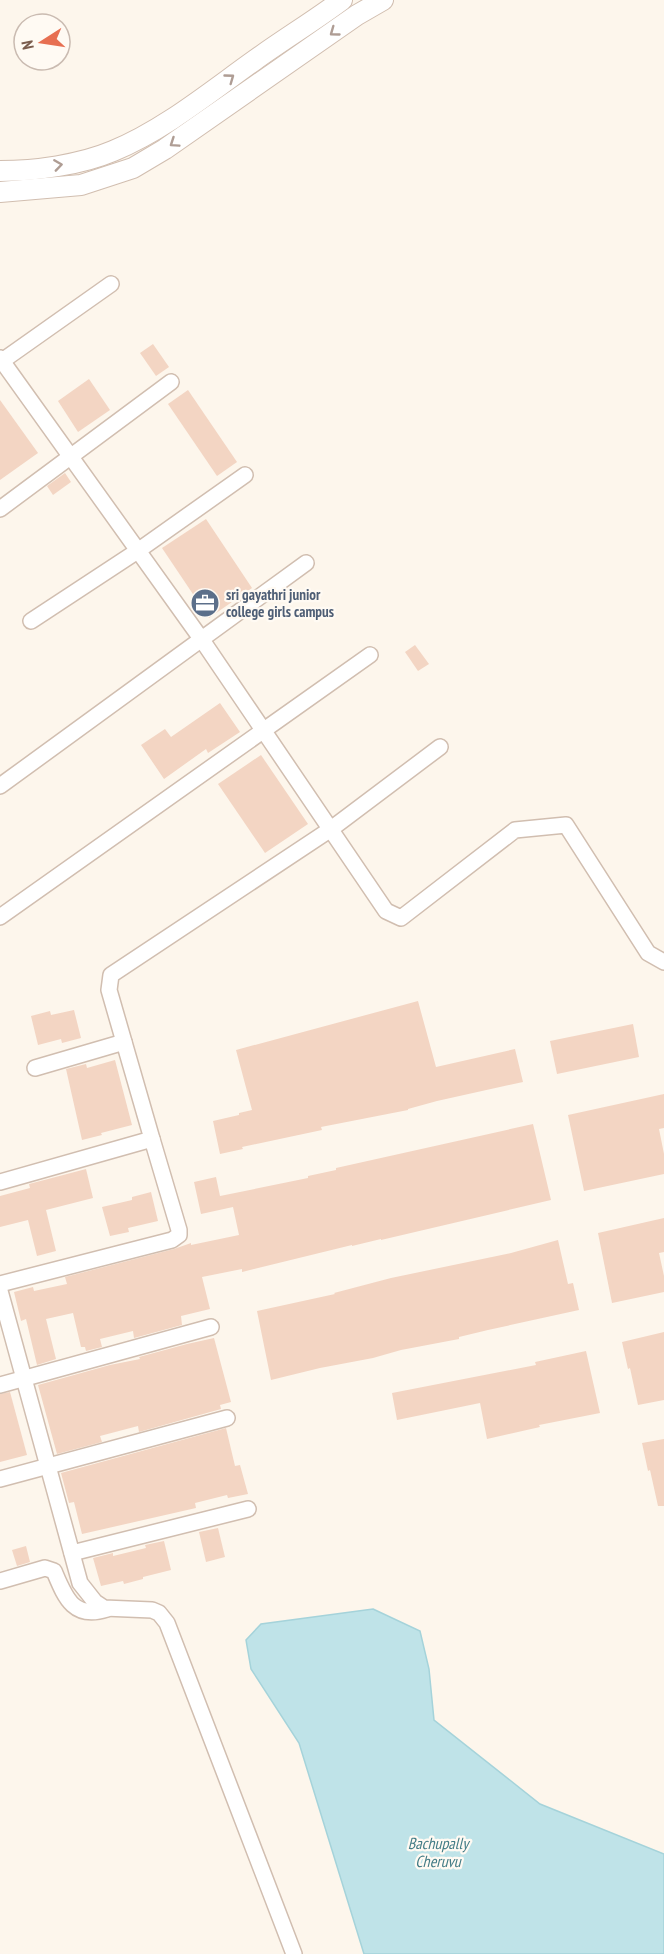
<svg xmlns="http://www.w3.org/2000/svg" width="664" height="1954" viewBox="0 0 664 1954" font-family="'PT Sans Narrow',sans-serif">
	<rect width="100%" height="100%" fill="#fdf6ec"/>
	<polygon fill="#bfe3e8" stroke="#a5d3da" stroke-width="1.5" points="373,1609 420,1631 429,1669 434,1720 540,1804 664,1854 664,1954 364,1954 299,1743 251,1669 246,1640 261,1624"/>
	<g fill="#f3d5c3">
		<polygon points="153,344 169,367 156,376 140,353"/>
		<polygon points="89,379 110,410 78,432 58,401"/>
		<polygon points="188,390 237,462 217,476 168,404"/>
		<polygon points="0,400 38,453 0,480"/>
		<polygon points="65,473 71,482 53,495 47,486"/>
		<polygon points="206,519 252,588 209,618 162,548"/>
		<polygon points="415,645 429,664 418,671 405,652"/>
		<polygon points="220,703 240,732 208,753 206,749 164,779 141,745 165,729 171,737"/>
		<polygon points="261,755 308,824 265,853 218,784"/>
		<polygon points="418,1001 436,1067 515,1049 523,1082 437,1101 408,1109 408,1110 321,1127 322,1130 242,1147 243,1149 220,1154 213,1121 239,1115 239,1113 252,1110 236,1050"/>
		<polygon points="74,1010 81,1038 62,1043 61,1039 38,1045 31,1016 50,1011 51,1015"/>
		<polygon points="633,1024 639,1057 557,1074 550,1041"/>
		<polygon points="115,1060 132,1125 101,1133 102,1135 82,1140 66,1069 86,1064 87,1068"/>
		<polygon points="664,1094 664,1128 659,1129 664,1154 664,1174 584,1191 568,1115"/>
		<polygon points="533,1124 551,1200 381,1240 381,1239 352,1246 352,1245 242,1272 242,1269 202,1277 210,1309 181,1316 182,1325 134,1338 133,1331 100,1339 102,1347 86,1351 85,1347 81,1347 73,1313 46,1319 56,1359 37,1365 26,1319 21,1321 14,1292 33,1287 34,1291 67,1284 65,1277 174,1249 191,1243 191,1245 239,1235 233,1207 201,1214 194,1182 216,1177 220,1196 308,1178 308,1176 336,1170 336,1168"/>
		<polygon points="86,1169 93,1198 46,1210 56,1251 37,1256 28,1220 0,1227 0,1196 30,1188 29,1184"/>
		<polygon points="151,1192 158,1221 128,1228 129,1232 110,1236 102,1207 132,1200 132,1197"/>
		<polygon points="664,1218 664,1252 659,1253 664,1276 664,1292 612,1303 598,1233"/>
		<polygon points="558,1240 568,1284 573,1283 579,1310 488,1330 459,1337 459,1339 401,1350 373,1358 320,1368 271,1380 257,1311 335,1294 334,1293 391,1278 511,1253"/>
		<polygon points="664,1332 664,1400 638,1405 630,1368 628,1369 622,1342"/>
		<polygon points="214,1338 231,1402 220,1405 221,1409 139,1432 138,1426 100,1436 102,1442 57,1454 38,1385 110,1365 140,1359 139,1357 187,1344"/>
		<polygon points="586,1351 600,1413 539,1425 540,1427 487,1439 480,1403 397,1420 392,1393 536,1365 535,1362"/>
		<polygon points="10,1392 27,1455 0,1462 0,1394"/>
		<polygon points="226,1428 235,1466 240,1465 248,1494 228,1498 227,1495 195,1503 196,1508 82,1534 74,1502 69,1503 61,1473"/>
		<polygon points="664,1439 664,1506 658,1506 650,1470 648,1471 642,1443"/>
		<polygon points="218,1528 225,1557 206,1562 199,1532"/>
		<polygon points="164,1541 171,1570 143,1577 143,1579 124,1584 123,1581 101,1586 93,1558 113,1553 113,1556 146,1548 145,1545"/>
		<polygon points="26,1546 30,1562 17,1566 12,1550"/>
	</g>
	<g fill="none" stroke-linecap="round" stroke-linejoin="round">
		<g stroke="#d1beb0" stroke-width="18">
			<g id="minor">
				<polyline points="0,358 202,640 386,911 401,918 515,830 566,825 648,953 664,962"/>
				<polyline points="2,361 111,284"/>
				<polyline points="0,509 171,382"/>
				<polyline points="31,621 139,550 245,475"/>
				<polyline points="0,786 306,563"/>
				<polyline points="0,917 370,655"/>
				<polyline points="35,1068 124,1042"/>
				<polyline points="0,1182 152,1139 109,990 111,975 331,829 440,747"/>
				<polyline points="0,1284 172,1240 179,1235 179,1230 152,1139"/>
				<polyline points="0,1291 80,1583 95,1602 104,1608 152,1610 159,1613 167,1623 294,1954"/>
				<polyline points="0,1385 211,1327"/>
				<polyline points="0,1479 227,1418"/>
				<polyline points="72,1553 248,1509"/>
				<path d="M0 1581 45 1568 54 1571C65 1597 73 1620 107 1609"/>
			</g>
		</g>
		<g stroke="#d1beb0" stroke-width="22">
			<g id="tertiary">
				<path d="M0 171C35 171 80 165 113 151 164 130 210 92 255 60 284 39 314 21 342 0"/>
				<polyline points="0,192 81,185 133,168 165,149 357,15 383,0"/>
			</g>
		</g>
		<use href="#minor" stroke="#fff" stroke-width="15"/>
		<use href="#tertiary" stroke="#fff" stroke-width="20"/>
	</g>
	<defs><path id="oneway-chevron" d="M-2-3.5L2.5 0L-2 3.5" fill="none" stroke-width="1.6" stroke-linecap="round" stroke-linejoin="round" transform="scale(1.5)"/></defs>
	<g stroke="#af9d94">
		<use href="#oneway-chevron" transform="translate(334 32) rotate(144)"/>
		<use href="#oneway-chevron" transform="translate(230 78) rotate(-36)"/>
		<use href="#oneway-chevron" transform="translate(174 143) rotate(146)"/>
		<use href="#oneway-chevron" transform="translate(58 165) rotate(-8)"/>
	</g>
	<defs>
		<g id="office-disc" transform="scale(1.5)"><circle r="9.5" fill="#5c6f8a" stroke="#fffaf3"/><path d="M-6-3h4V-5.5h4V-3h4V5H-6ZM-1-4.5V-3h2v-1.5ZM-6 0V1H6V0Z" fill="#fff"/></g>
	</defs>
	<g fill-rule="evenodd">
		<use href="#office-disc" x="205" y="603"/>
	</g>
	<g text-anchor="middle" dominant-baseline="central" stroke-width="4.5" stroke-linejoin="round" paint-order="stroke">
		<g font-size="15" font-weight="bold" fill="#4e5e75" stroke="#fffaf3" text-anchor="start">
			<text x="226" y="594">sri gayathri junior<tspan x="226" dy="17">college girls campus</tspan></text>
		</g>
		<g font-size="16" font-style="italic" fill="#437c86" stroke="#fffaf3">
			<text x="438" y="1843">Bachupally<tspan x="438" dy="18">Cheruvu</tspan></text>
		</g>
	</g>
	<g transform="translate(42 42) rotate(258)"><circle r="28" fill="#fffaf3" stroke="#cabbb1" stroke-width="1.5"/>
	<path d="M0-4.5L10 22L0 15L-10 22Z" fill="#e76f51"/>
	<text y="-9" font-size="16" font-weight="bold" text-anchor="middle" fill="#7a5c4d">N</text>
	</g>
</svg>
